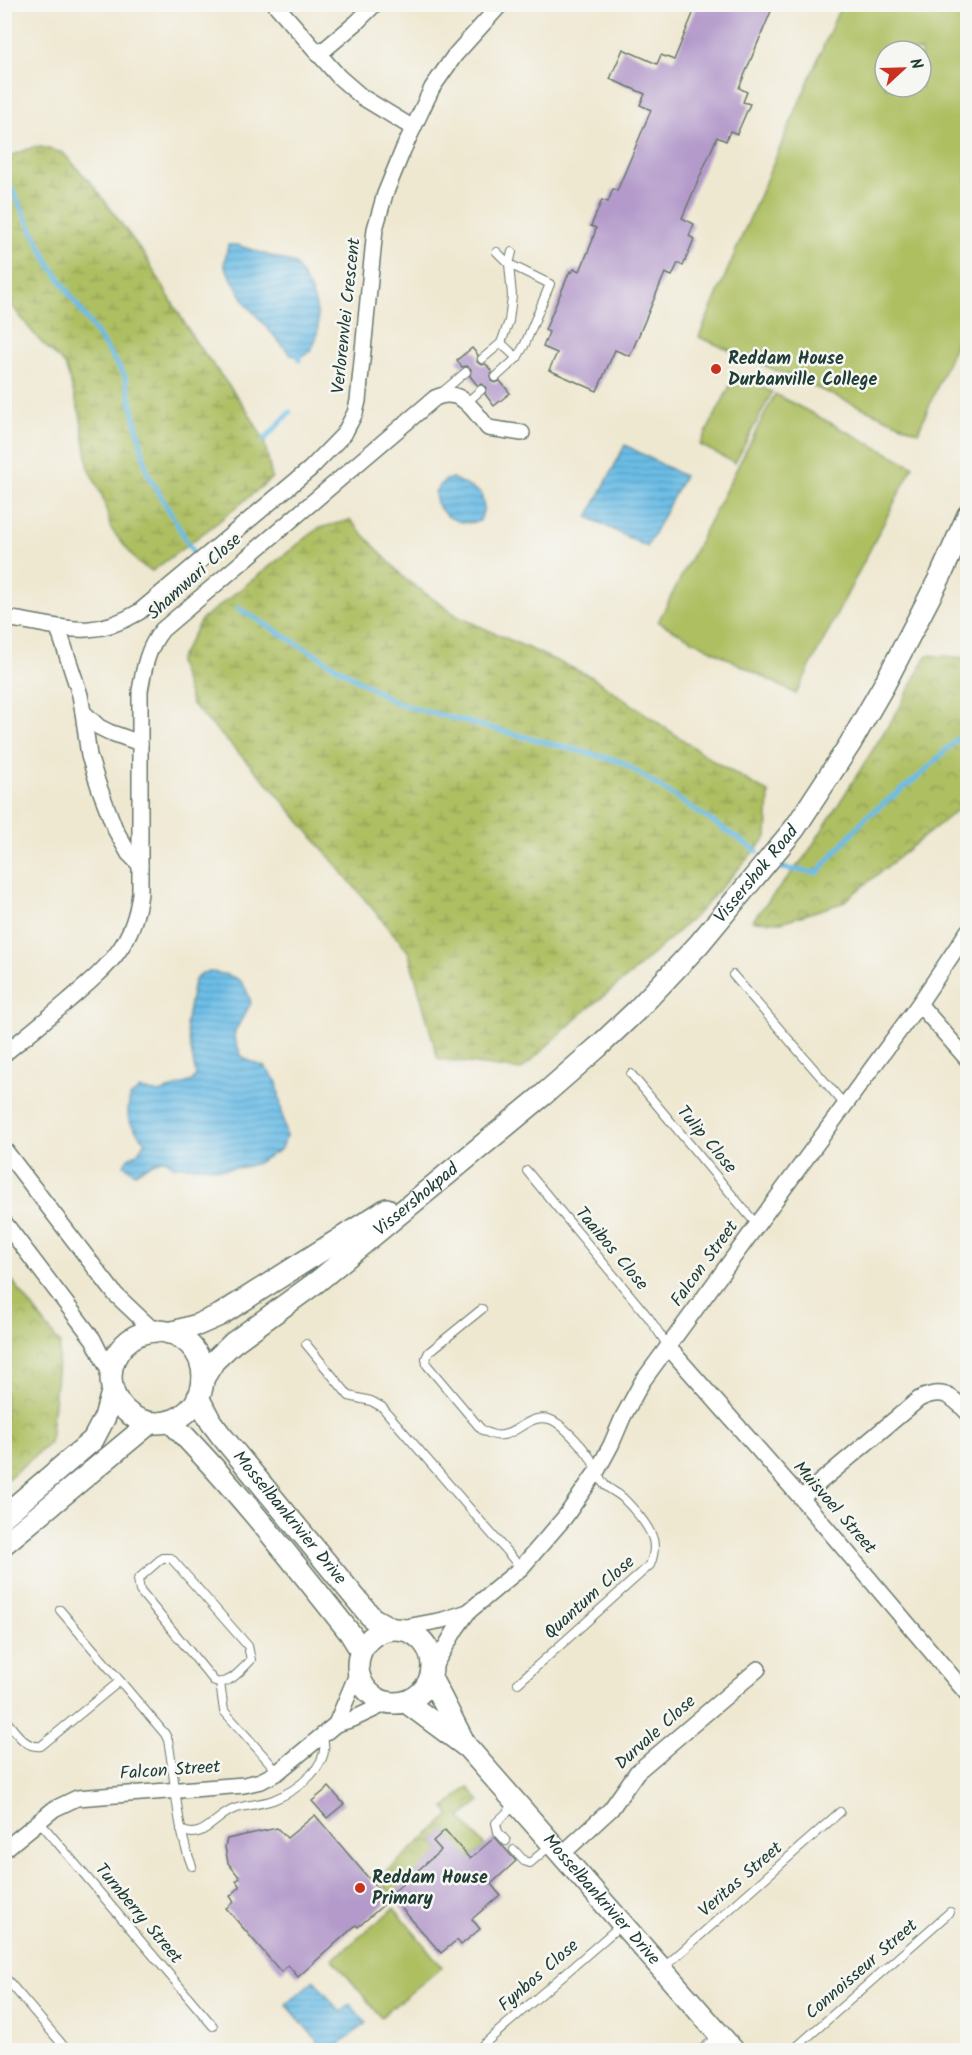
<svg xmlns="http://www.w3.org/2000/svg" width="972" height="2055" viewBox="0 0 972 2055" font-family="Kalam,sans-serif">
	<defs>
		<pattern id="wetland-marsh" width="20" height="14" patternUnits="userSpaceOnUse" patternTransform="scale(1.5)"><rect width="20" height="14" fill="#aebf62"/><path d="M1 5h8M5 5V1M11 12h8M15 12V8" fill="none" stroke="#8d9c52"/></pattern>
		<pattern id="park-crowns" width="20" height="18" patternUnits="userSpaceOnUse" patternTransform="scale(1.5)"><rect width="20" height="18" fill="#aebf62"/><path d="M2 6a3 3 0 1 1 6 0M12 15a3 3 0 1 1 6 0" fill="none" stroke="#8d9c52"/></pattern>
		<pattern id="water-rules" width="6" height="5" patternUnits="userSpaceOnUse" patternTransform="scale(1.5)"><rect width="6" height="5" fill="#6cbde7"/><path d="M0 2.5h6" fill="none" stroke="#589bbc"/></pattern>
	</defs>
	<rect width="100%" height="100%" fill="#f6f6f2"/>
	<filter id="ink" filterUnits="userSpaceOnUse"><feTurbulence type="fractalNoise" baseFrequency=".0167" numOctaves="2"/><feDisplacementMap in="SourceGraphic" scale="12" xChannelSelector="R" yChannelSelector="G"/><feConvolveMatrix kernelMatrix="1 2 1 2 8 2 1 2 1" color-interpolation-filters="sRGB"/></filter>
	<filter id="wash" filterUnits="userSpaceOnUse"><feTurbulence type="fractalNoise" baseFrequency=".008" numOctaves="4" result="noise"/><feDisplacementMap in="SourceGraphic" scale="24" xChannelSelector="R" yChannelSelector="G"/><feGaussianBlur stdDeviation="1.35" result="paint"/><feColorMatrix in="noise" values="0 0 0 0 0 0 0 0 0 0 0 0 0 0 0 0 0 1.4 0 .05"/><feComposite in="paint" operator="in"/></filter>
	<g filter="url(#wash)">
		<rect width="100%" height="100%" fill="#efe8d1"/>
		<g fill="#aebf62" stroke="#667e4b" stroke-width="1.5" fill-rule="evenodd">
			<path d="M841 5H967V317L918 432 699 337ZM885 51H921V87H885Z"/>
			<polygon points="736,374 772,392 735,463 700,445"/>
			<polygon points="775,394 913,466 796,694 658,622"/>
			<polygon points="394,1908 442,1967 381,2017 333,1959"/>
		</g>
		<g fill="url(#wetland-marsh)" stroke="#667e4b" stroke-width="1.5">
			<polygon points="36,146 63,153 93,185 145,256 195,341 247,410 264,440 272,478 217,523 152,571 139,564 111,529 103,498 89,469 80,414 65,365 38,339 5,297 5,158"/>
			<polygon points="350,520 405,579 459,617 592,677 715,762 769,793 767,837 698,913 630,975 579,1016 521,1070 438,1059 408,951 271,787 192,704 178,662 201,620 319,528"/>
		</g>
		<g fill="url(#park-crowns)" stroke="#667e4b" stroke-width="1.5">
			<polygon points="927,655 967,658 967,802 842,903 781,922 752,921 807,854 900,707"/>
			<polygon points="5,1271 60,1344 50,1443 5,1481"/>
			<path d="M468 1787 480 1801 461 1818 485 1846 469 1860 445 1831 433 1841 447 1858C418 1867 411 1873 396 1899L378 1879 450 1815 445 1808Z"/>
		</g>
		<g fill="url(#water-rules)" stroke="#467d8e" stroke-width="1.5">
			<path d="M228 245H237L295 264C304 279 315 295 317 312 320 330 316 362 291 355L247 305 224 265Z"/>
			<polygon points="625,445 684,476 647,547 588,517"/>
			<path d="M452 478 481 493 484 508 480 521C458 527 436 515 435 492L444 481Z"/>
			<path d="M212 972C237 977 243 976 251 1003L235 1031 234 1037 241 1055 245 1059 265 1067 277 1082 286 1137 280 1150 257 1163 244 1167 223 1169 204 1166H173L166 1159 155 1162 135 1173 124 1165 128 1158 137 1154 145 1141C129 1122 125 1121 130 1097L140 1089 160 1093 192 1081 196 1075 186 1025 194 981 202 973Z"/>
			<polygon points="314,1980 340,2012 350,2004 366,2023 333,2050 325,2050 286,2004"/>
		</g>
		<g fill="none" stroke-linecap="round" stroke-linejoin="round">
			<g stroke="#6cbde7" stroke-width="5">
				<polyline points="4,174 49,263 125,376 148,474 193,552"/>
				<polyline points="299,360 299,356"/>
				<polyline points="264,440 290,412"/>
				<polyline points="238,608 398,704 622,762 757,851"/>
				<polyline points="782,868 817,873 866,817 923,773 959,737 968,735"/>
			</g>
		</g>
		<g id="blocks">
			<g fill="#b39aca">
				<polygon points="697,4 774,4 739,88 747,92 743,102 750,104 737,134 730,131 726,141 717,137 682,218 694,224 689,236 694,239 683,266 678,263 672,276 665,273 630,356 615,350 597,391 549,370 557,353 543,347 549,332 545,330 570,271 572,273 574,269 580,271 592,242 596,228 591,226 602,200 608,202 613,189 617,191 651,110 640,105 645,94 610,79 623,49 657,64 661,55 674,60"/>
				<polygon points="472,348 478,355 477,362 481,365 486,364 492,372 490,376 491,381 495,383 500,381 510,393 494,406 485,394 486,387 482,384 477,385 470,376 471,369 467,366 462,367 457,360"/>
				<polygon points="329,1787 344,1804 327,1818 312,1801"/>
				<polygon points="315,1815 388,1901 358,1927 356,1925 298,1977 288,1965 281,1972 226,1908 234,1902 230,1896 240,1887 236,1881 240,1878 228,1863 225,1847 227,1839 277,1828 287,1838"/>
				<polygon points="445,1830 470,1859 495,1837 516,1861 491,1884 500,1895 472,1919 480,1929 461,1945 457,1940 441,1953 390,1895 441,1850 433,1841"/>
			</g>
		</g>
	</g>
	<g filter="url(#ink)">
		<use href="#blocks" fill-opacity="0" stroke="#68796b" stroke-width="1.5"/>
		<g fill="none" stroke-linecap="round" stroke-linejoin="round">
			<g stroke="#68796b" stroke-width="10">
				<g id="lane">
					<polyline points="501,343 517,358"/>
					<polyline points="482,359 501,343 509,321 512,296 509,264 512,252"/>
					<polyline points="496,377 517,358 525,344 550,284 509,264 497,252"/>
					<polyline points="441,393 466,372"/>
					<polyline points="467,402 481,390"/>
					<polyline points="733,975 845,1105"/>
					<polyline points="631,1074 757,1225"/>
					<polyline points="527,1171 649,1318 668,1346"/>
					<path d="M482 1309 429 1352 426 1358 427 1365 481 1429C511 1450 523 1412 549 1419 561 1422 582 1446 589 1456 595 1465 598 1476 604 1484 609 1490 617 1492 623 1498 632 1507 645 1521 651 1534 656 1544 654 1555 650 1565L518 1683"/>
					<polyline points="306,1344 349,1396 371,1401 382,1407 521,1568"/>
					<path d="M162 1558H171L248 1646 251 1660C241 1670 230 1685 215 1682L140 1591 138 1579Z"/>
					<path d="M60 1610 165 1734 168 1740C176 1782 176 1827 192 1866"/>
					<polyline points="220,1683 224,1711 278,1772"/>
					<path d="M4 1718C15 1731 24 1748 41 1746L120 1681"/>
					<polyline points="39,1821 213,2026"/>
					<path d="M181 1830C204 1842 215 1814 237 1808 249 1805 261 1804 273 1800 296 1791 334 1764 322 1736"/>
					<polyline points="506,1841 498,1832 496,1823 516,1804"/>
					<polyline points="514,1850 524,1861 530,1863 551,1845"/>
					<polyline points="663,1968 840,1812"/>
					<polyline points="4,1976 67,2050"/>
					<polyline points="477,2050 621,1925"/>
					<polyline points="701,2050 718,2036"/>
					<polyline points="793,2050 950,1912"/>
				</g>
			</g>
			<g stroke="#68796b" stroke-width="18">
				<g id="street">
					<polyline points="275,4 339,77 362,97 413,128"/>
					<polyline points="318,55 356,23 375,4"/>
					<path d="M4 618C58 624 88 643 139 612L310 469 344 434 355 413 358 401 375 229 385 194 403 150 432 88 455 55 501 4"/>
					<polyline points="58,628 80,695 83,712 99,727 109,732 140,743"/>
					<polyline points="83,712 89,756 99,787 115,829 129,854 140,865"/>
					<polyline points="919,1004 968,1060"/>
					<path d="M4 1054C26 1036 47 1019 68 1001 106 968 134 946 140 893V691C144 668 147 649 162 630L435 398C461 386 474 411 488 428L522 433"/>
					<polyline points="4,1149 115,1294 154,1331"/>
					<polyline points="4,1222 93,1339 111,1375"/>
					<polyline points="669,1348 801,1498 968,1695"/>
					<path d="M801 1498 919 1399C943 1388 951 1395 968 1413"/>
					<polyline points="401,1628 443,1620 468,1612"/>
					<polyline points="433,1668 456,1629 468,1612 521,1568 565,1517 597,1471 611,1445 623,1417 642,1382 919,1004 968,931"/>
					<polyline points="336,1724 358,1672"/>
					<polyline points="4,1850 54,1809 77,1798 244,1785 261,1781 278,1772 336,1724 353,1719 387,1703"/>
					<polyline points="561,1855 611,1809 637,1772 758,1669"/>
				</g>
			</g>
			<g stroke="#68796b" stroke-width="24">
				<g id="secondary">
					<circle cx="157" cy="1377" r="46"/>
					<polyline points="169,1333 197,1325 220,1315 387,1209"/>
					<path id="s1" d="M203 1379 214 1361 233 1343 318 1281 542 1096 598 1047 637 1010 699 944 795 828 850 744 884 685 941 575 968 515"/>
					<path id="s2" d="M198 1397 211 1422 220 1434 372 1618 390 1628"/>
					<path d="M170 1421C235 1487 292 1560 350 1633L361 1651"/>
					<polyline points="4,1516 93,1440 105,1417 112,1392"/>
					<polyline points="4,1544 150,1423"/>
					<circle cx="395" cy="1666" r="37"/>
					<polyline points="431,1678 465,1744"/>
					<path id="s3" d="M406 1702 468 1748 733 2050"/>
				</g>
			</g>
			<use href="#lane" stroke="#fff" stroke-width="8"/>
			<use href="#street" stroke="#fff" stroke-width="15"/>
			<use href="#secondary" stroke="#fff" stroke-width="21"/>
		</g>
	</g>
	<g fill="#c8321e" stroke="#f6f6f2" stroke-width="2">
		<circle cx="716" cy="369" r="6"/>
		<circle cx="360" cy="1888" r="6"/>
	</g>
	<g text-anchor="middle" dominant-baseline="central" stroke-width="5" stroke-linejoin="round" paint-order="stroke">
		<g font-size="18" fill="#1f3d34" stroke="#f6f6f2">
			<text transform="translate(347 316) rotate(-84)">Verlorenvlei Crescent</text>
			<text transform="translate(195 577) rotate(-42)">Shamwari Close</text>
			<text stroke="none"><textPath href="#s1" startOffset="752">Vissershok Road</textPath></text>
			<text transform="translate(706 1140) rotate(50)">Tulip Close</text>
			<text stroke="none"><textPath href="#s1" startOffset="280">Vissershokpad</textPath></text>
			<text transform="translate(611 1249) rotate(50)">Taaibos Close</text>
			<text transform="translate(705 1264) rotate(-54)">Falcon Street</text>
			<text transform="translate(834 1508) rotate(49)">Muisvoel Street</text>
			<text stroke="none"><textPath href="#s2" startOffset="152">Mosselbankrivier Drive</textPath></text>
			<text transform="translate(590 1598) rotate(-42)">Quantum Close</text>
			<text transform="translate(656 1733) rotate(-42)">Durvale Close</text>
			<text transform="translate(170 1771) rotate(-4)">Falcon Street</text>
			<text transform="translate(741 1880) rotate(-41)">Veritas Street</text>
			<text stroke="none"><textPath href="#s3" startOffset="279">Mosselbankrivier Drive</textPath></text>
			<text transform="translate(138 1914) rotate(50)">Turnberry Street</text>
			<text transform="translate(862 1970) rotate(-41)">Connoisseur Street</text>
			<text transform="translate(539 1976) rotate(-41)">Fynbos Close</text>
		</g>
		<g font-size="18" font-weight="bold" fill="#1f3d34" stroke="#f6f6f2" text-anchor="start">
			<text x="728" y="359">Reddam House<tspan x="728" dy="21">Durbanville College</tspan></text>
			<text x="372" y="1878">Reddam House<tspan x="372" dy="21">Primary</tspan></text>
		</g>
	</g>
	<rect width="972" height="2055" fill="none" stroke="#f6f6f2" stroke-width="24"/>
	<g transform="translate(903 69) rotate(68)"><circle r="28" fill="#f6f6f2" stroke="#a0aca6" stroke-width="1.5"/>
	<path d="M0-4.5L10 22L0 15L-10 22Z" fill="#c8321e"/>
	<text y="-9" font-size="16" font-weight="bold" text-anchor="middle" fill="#1f3d34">N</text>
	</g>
</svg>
